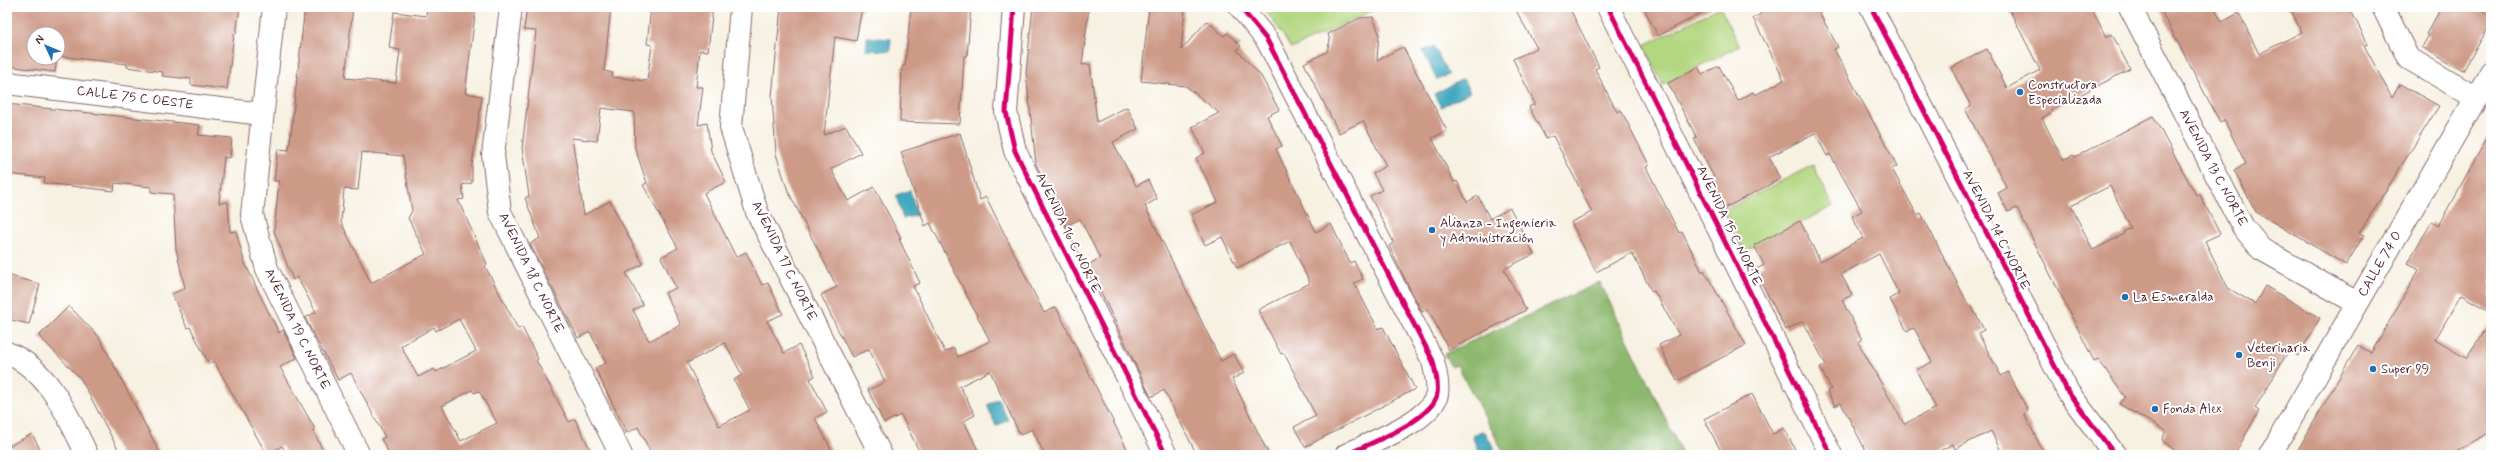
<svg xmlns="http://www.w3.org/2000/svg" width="2498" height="462" viewBox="0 0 2498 462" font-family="Mynerve,sans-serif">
	<rect width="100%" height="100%" fill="#fff"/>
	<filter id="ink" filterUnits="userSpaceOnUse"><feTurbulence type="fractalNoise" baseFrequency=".025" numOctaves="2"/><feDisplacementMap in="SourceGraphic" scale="8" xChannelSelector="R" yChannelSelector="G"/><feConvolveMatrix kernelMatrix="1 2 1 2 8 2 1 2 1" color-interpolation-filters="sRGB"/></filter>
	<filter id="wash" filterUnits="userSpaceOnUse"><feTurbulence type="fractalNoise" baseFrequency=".012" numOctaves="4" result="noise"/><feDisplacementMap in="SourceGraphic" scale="16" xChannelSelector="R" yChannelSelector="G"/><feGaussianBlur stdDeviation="0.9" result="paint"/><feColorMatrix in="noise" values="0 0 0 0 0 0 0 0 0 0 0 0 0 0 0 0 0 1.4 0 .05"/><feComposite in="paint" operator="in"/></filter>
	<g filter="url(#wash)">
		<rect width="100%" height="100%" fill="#f7f1e2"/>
		<g fill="#b2d780" stroke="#7e7b56">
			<polygon points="1263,7 1380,7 1291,49 1283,35"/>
			<polygon points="1720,7 1739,46 1663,85 1643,46"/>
			<polygon points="1813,165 1833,206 1745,251 1725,210"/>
		</g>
		<polygon fill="#8db86e" stroke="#6c6c4c" points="1600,282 1683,455 1505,455 1457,365 1451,367 1444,354"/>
		<g fill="#3fa9bf" stroke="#446475">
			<polygon points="867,37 891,39 890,51 866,50"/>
			<polygon points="1434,46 1448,75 1437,80 1423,51"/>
			<polygon points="1463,79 1470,92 1441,107 1434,94"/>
			<polygon points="910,190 917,215 903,219 896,195"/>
			<polygon points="998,399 1008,420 996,426 987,405"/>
			<polygon points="1481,431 1485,432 1495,450 1492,455 1481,455 1473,439 1474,435"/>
		</g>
		<g id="blocks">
			<g fill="#cd9a87" fill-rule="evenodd">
				<polygon points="7,7 240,7 236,34 234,34 227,89 191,85 191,79 162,76 163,72 127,67 127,64 58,56 58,34 34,34 34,58 57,58 55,72 7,66"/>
				<path d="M305 7H353L345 78 396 83 400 50 389 48 394 12 426 16 427 7H476L465 93 482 96 472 165V183L462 185 464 199 458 200 487 264 485 266 518 329 522 327 538 359 536 360 569 422 575 419 593 455H390L381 439 385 437 351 373 338 380 305 318 316 312 297 277 293 280 274 231 279 181H274L278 149 289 150ZM362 152 403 156 412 211 408 218 426 254 371 283 341 222 344 189 358 190ZM459 319 476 351 436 372 434 369 418 377 401 346 434 327 436 331ZM472 390 474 393 479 391 497 423 461 441 442 406Z"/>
				<path d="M527 7H611L604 71 613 73 612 77 647 81 652 45 647 44 651 7H713L708 51 700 50 696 87H703L698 125 707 123 711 151 726 182 704 193 736 257 746 252 762 285 768 283 783 314 767 321 784 353 799 345 815 376 810 379 827 412 815 418 834 455H652L638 427 627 433 595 368 606 363 590 332 578 338 530 244 540 238 525 198 529 196 522 148 536 31 524 30ZM601 108 634 112 635 148 647 183 643 185 678 248 661 257 676 288 665 293 681 325 649 341 633 310 643 305 626 273 643 264 610 201 584 215 572 138 597 141ZM725 343 742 375 734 380 750 410 719 426 687 363Z"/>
				<polygon points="781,7 862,7 856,41 835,37 824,135 846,126 861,153 831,169 848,201 874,187 901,238 899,239 920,283 913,286 945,352 954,348 958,357 990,341 930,223 925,226 901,152 960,133 980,200 986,197 1044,313 1056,307 1130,455 1045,455 1032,429 1020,435 990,371 960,386 975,415 964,421 980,455 921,455 901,415 884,423 868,390 885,382 869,349 852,357 835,324 821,295 837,287 788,191 776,154 772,96"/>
				<polygon points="911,7 971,7 967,56 964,56 960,124 900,122 902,66 905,66"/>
				<polygon points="1033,7 1089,7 1082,65 1090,64 1097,122 1127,107 1138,129 1113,142 1136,186 1148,180 1157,199 1145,206 1221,361 1234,354 1244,373 1232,379 1269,455 1197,455 1164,390 1151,397 1088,265 1100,258 1080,219 1066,226 1036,164 1026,73"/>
				<polygon points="1149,7 1185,9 1181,50 1207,21 1224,36 1227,33 1241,46 1237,50 1261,76 1279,110 1267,116 1282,146 1276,149 1316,232 1331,224 1350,263 1354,261 1363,279 1354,283 1378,329 1383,327 1415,389 1305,447 1294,427 1316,416 1284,353 1281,354 1258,310 1310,283 1290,241 1237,268 1222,237 1205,245 1191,215 1218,202 1196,158 1205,153 1192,127 1219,113 1186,86 1141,81"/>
				<polygon points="1514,7 1569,7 1599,67 1595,69 1617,112 1621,110 1649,165 1646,167 1679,233 1682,231 1702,272 1704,270 1746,345 1677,381 1659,345 1679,335 1654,291 1652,292 1632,253 1596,272 1571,222 1592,212 1553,136 1546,139 1529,107 1535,104 1513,59 1537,48"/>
				<polygon points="1643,7 1713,7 1658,36"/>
				<path d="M1758 7H1816L1838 47 1834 49 1897 166 1892 169 1917 215 1921 213 1969 306 1971 305 1984 330 1978 333 2001 376 2008 372 2028 411 2024 414 2045 455H2003L1991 431 1955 449 1953 444 1932 455H1868L1841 403 1835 406 1827 391 1831 389 1820 368 1826 365 1803 321 1786 330 1755 270 1764 265 1754 245 1800 221 1820 261 1863 238 1852 216 1862 211 1830 154 1827 156 1815 133 1769 157 1780 179 1723 209 1709 180 1714 177 1694 139 1697 138 1668 83 1698 67 1702 74 1719 66 1738 101 1753 92 1755 95 1784 80 1753 18 1761 14ZM1879 254 1899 294 1890 299 1907 331 1914 328 1932 362 1916 370 1936 408 1904 424 1858 342 1862 340 1842 300 1852 295 1841 274Z"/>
				<path d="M2008 7H2091L2106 37 2112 34 2130 69 2051 110 2052 112 2042 118 2063 160 2073 155 2075 157 2153 116 2196 195 2199 193 2220 234 2205 241 2228 288 2255 304 2265 286 2320 318 2298 356 2289 350 2255 408 2259 411 2234 455H2180L2162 440 2166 431 2119 404 2125 397 2098 359 2094 361 2017 208 2008 212 1998 193 2007 188 1965 109 1971 106 1951 68 1987 49 2007 88 2040 70ZM2110 186 2131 228 2123 232 2124 234 2093 250 2071 206Z"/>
				<polygon points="2159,7 2214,7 2222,22 2239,13 2259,54 2302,32 2289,7 2349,7 2368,44 2364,45 2392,98 2400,84 2439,106 2359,233 2364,235 2346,265 2256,212 2234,170 2246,164 2224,120 2220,122"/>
				<polygon points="2442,7 2476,7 2491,15 2491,23 2463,71 2422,47 2429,35 2426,34"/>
				<polygon points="1373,17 1379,33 1377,60 1403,47 1447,131 1432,138 1454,182 1457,181 1467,202 1478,196 1490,219 1510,208 1534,254 1504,269 1526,310 1449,350 1428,309 1422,312 1409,287 1389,246 1394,243 1370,196 1382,190 1373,173 1386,166 1363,121 1339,133 1304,63 1327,52 1330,40 1328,34 1360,18"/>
				<polygon points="7,104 200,125 198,135 232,138 230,158 224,157 219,203 228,202 230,232 236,231 244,261 260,295 279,333 283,330 297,358 280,367 315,429 313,430 325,455 287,455 282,446 267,455 214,361 209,364 190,327 187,328 172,294 185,288 176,249 173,194 151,192 151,187 115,183 114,191 44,183 45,178 7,174"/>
				<polygon points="2491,131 2491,312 2461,295 2435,340 2466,358 2491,321 2491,431 2451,455 2295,455 2358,345 2371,353 2419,270 2407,263 2432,222 2438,226"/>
				<polygon points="7,275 40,284 29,324 7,319"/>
				<polygon points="69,306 99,337 161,455 121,455 81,379 39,336"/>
				<polygon points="1752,394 1773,434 1784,428 1798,455 1723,455 1704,419"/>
				<polygon points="32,434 43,455 7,455 7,447"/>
			</g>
		</g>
	</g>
	<g filter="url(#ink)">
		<use href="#blocks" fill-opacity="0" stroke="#87686b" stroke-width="1"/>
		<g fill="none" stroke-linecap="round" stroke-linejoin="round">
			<g stroke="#87686b" stroke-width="24">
				<g id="minor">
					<polyline points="274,7 252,215 267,269 359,455"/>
					<polyline points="511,7 493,155 500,212 621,455"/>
					<polyline points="741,7 731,127 757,212 881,455"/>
					<polyline points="1014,7 1006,112 1015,151 1166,455"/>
					<path d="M1240 7 1267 40 1433 361C1435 371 1439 383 1437 394 1432 421 1369 443 1346 455"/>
					<polyline points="1608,7 1831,455"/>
					<polyline points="1871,7 2068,392 2115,455"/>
					<polyline points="2130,7 2243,227 2261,249 2357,303"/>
					<polyline points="2383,7 2408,58 2476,98"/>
					<polyline points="7,83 262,114"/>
					<path d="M7 353C49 369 69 418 87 455"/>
					<polyline points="2270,455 2491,72"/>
				</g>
			</g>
			<use href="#minor" stroke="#fff" stroke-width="22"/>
			<g stroke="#fff" stroke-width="8">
				<g id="cycleway">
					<polyline points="1014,7 1006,112 1015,151 1166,455"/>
					<path d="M1240 7 1267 40 1433 361C1435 371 1439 383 1437 394 1432 421 1369 443 1346 455"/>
					<polyline points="1608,7 1831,455"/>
					<polyline points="1871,7 2068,392 2115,455"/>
				</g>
			</g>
			<use href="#cycleway" stroke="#d6006c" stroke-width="5"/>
		</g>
	</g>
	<g fill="#1f6fb2" stroke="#fff" stroke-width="1.5">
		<circle cx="2020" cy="92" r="4"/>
		<circle cx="1432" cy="230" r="4"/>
		<circle cx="2125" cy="297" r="4"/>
		<circle cx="2239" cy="355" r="4"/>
		<circle cx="2373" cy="369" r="4"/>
		<circle cx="2155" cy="409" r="4"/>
	</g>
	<g text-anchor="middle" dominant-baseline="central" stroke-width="4" stroke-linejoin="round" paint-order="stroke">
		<g font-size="13" fill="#4a1f2b" stroke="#fff" text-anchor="start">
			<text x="2028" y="85">Constructora<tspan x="2028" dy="15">Especializada</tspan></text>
			<text x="1440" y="223">Alianza - Ingenieria<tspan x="1440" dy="15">y Administración</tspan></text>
			<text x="2133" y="297">La Esmeralda</text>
			<text x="2247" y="348">Veterinaria<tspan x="2247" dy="15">Benji</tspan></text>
			<text x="2381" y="369">Super 99</text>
			<text x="2163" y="409">Fonda Alex</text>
		</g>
		<g font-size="13" fill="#4a1f2b" stroke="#fff">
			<text transform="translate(135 98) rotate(7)">CALLE 75 C OESTE</text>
			<text transform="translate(2213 168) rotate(62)">AVENIDA 13 C NORTE</text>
			<text transform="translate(1729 226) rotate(64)">AVENIDA 15 C NORTE</text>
			<text transform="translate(1996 230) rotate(63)">AVENIDA 14 C NORTE</text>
			<text transform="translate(1068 233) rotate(64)">AVENIDA 16 C NORTE</text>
			<text transform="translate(784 261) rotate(64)">AVENIDA 17 C NORTE</text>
			<text transform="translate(2380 264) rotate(-60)">CALLE 74 O</text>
			<text transform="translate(531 273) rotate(64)">AVENIDA 18 C NORTE</text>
			<text transform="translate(297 329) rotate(64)">AVENIDA 19 C NORTE</text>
		</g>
	</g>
	<rect width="2498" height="462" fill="none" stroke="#fff" stroke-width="24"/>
	<g transform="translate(46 46) rotate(314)"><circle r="19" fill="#ffffff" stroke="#b7a5aa"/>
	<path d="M0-3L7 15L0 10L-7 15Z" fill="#1f6fb2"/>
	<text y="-6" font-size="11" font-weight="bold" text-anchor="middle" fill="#4a1f2b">N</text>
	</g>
</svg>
